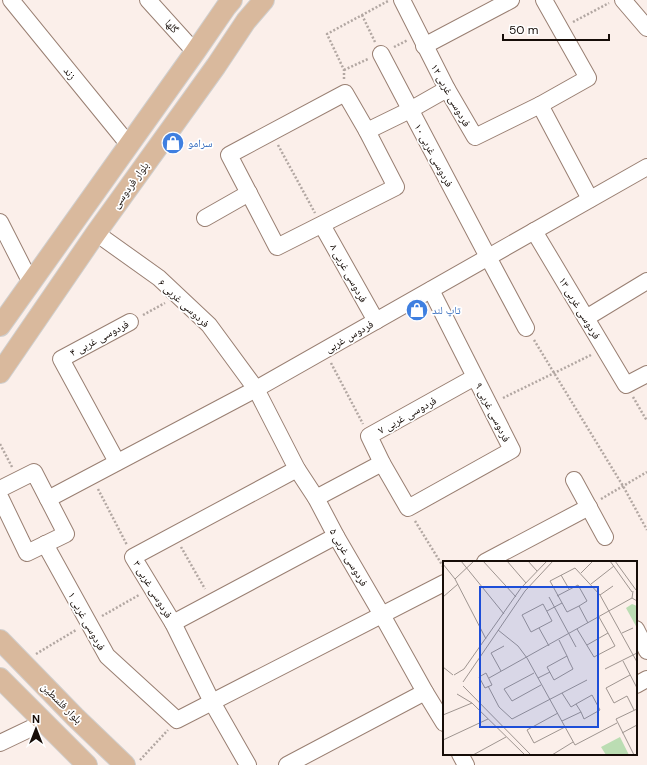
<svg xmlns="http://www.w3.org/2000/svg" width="647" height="765" viewBox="0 0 647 765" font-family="'DM Sans','Noto Naskh Arabic',sans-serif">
	<rect width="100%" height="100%" fill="#fbefea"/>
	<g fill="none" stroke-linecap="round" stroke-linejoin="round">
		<g stroke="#997f72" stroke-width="18">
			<g id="minor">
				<polyline points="11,0 129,145"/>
				<polyline points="148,0 195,52"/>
				<polyline points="402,0 447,89 475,137 540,105 590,199"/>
				<polyline points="623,0 647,28"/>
				<polyline points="424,46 511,0"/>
				<polyline points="381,54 488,257 526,328"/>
				<polygon points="345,93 367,131 396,187 277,247 229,155"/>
				<polyline points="540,105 588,78 544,0"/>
				<polyline points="367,131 410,110 447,89"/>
				<polyline points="205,218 249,193"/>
				<polyline points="0,222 31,283"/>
				<polyline points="322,225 376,321"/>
				<polyline points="534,231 626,385 647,374"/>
				<polyline points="96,233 159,278 209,325 256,389 297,469 316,498 336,536 382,615 425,692 444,723"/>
				<path d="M431 290C458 343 485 396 512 450L408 508 382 463 369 436 475 377"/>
				<polyline points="586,318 647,281"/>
				<polyline points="117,462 61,359 130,322"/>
				<polyline points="297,469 133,557 173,623 336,536"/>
				<polyline points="574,480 605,537"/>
				<polyline points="0,489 34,472 66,534 27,553 0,497"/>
				<polyline points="316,498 382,463"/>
				<polyline points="48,499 256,389 647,167"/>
				<polyline points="45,544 107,656 177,720 444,583"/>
				<polyline points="485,562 589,507"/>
				<polyline points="173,623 212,702 248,765"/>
				<polyline points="636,629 647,651"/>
				<polyline points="636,685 647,679"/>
				<polyline points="0,743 44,722"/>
				<polyline points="460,754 466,765"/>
				<polyline points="287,765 425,692"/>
			</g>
		</g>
		<g stroke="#d0cfce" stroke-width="22">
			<g id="major">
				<polyline points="0,326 195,52 226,7 232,0"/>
				<polyline points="0,373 96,233 216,66 246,21 264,0"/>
				<polyline points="0,640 75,717 125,765"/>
				<polyline points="0,678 87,765"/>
			</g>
		</g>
		<g stroke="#b2a7a2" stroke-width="2.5" stroke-dasharray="2 2" stroke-linecap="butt">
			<polyline points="362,15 375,42"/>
			<polyline points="573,22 609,3"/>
			<polyline points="394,47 408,40"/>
			<polyline points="344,70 368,59"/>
			<polyline points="344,79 344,70 327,34 388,1"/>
			<polyline points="278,145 315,213"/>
			<polyline points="143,315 165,303"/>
			<polyline points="534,340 623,486 647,530"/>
			<polyline points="331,363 363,424"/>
			<polyline points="633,397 647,421"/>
			<polyline points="503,398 591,355"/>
			<polyline points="0,444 12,467"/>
			<polyline points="98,489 127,545"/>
			<polyline points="601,499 647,472"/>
			<polyline points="415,521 444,568"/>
			<polyline points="181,547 205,589"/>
			<polyline points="102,616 139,595"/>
			<polyline points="36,654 76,630"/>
			<polyline points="140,760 168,730"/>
		</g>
		<use href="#minor" stroke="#fff" stroke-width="16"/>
		<use href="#major" stroke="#d9b99d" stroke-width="20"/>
	</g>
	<defs>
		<g id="shop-disc" transform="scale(1.15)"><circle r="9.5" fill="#3f7fe0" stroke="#fff"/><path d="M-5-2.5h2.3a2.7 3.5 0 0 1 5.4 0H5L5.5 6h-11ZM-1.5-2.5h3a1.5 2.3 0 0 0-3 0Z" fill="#fff"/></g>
	</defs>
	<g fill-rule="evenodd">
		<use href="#shop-disc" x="173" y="143"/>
		<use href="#shop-disc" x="417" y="310"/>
	</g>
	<g text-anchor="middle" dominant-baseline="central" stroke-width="3.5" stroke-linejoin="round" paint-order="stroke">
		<g font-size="11" fill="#160d08" stroke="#fff">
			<text transform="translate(172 26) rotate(48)">گلها</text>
			<text transform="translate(70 73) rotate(51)">زند</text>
			<text transform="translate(451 95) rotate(61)">فردوسی غربی ۱۲</text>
			<text transform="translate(434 155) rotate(62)">فردوسی غربی ۱۰</text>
			<text transform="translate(130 185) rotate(-54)">بلوار فردوسی</text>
			<text transform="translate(349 273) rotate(61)">فردوسی غربی ۸</text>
			<text transform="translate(184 303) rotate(43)">فردوسی غربی ۶</text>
			<text transform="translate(580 308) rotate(59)">فردوسی غربی ۱۳</text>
			<text transform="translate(349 336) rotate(-30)">فردوس غربی</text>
			<text transform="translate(99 338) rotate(-28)">فردوسی غربی ۴</text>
			<text transform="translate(493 412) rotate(63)">فردوسی غربی ۹</text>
			<text transform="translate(407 415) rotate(-29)">فردوسی غربی ۷</text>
			<text transform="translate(349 557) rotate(60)">فردوسی غربی ۵</text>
			<text transform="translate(153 589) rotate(59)">فردوسی غربی ۳</text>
			<text transform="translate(87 621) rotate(61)">فردوسی غربی ۱</text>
			<text transform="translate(62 703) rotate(45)">بلوار فلسطین</text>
		</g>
		<g font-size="11" fill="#366cbe" stroke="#fff" text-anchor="start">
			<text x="188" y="143">سرامو</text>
			<text x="432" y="310">تاپ لند</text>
		</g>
	</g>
	<g transform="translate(443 561)">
		<rect width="194" height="194" fill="#fbefea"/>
		<path d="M189 43 194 45V67L183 47Z" fill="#bbddb3"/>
		<path d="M177 176 186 194H163L158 186Z" fill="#bbddb3"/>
		<path fill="none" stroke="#9f9590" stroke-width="1" d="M18 0 61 53M40 0 73 36M64 0 83 22M85 0 94 10M167 0 189 31M172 0 193 29M0 3 12 18 43 78M138 12 150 0M118 14 126 28M12 18 31 0M148 23 171 5M190 30 189 37 194 40M157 34 170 25M114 35 135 24 144 40 136 45M0 36 15 23M106 36 133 86M100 43 109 60 88 71 79 54ZM104 50 119 42M156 56 165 72M145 62 136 45 124 51 107 20 132 7 157 34 194 101M96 67 106 85M134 68 151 96 172 85 165 72 144 84M55 69 75 85 84 97 132 184M179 72 190 67M116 79 124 95 126 100 130 108 111 119 104 106 124 95M180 100 194 127M0 106 10 114M162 108 194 92M58 110 48 92 61 85M43 112 49 124 42 127 36 116ZM91 112 61 128 69 140 98 124M11 114 21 108 78 27 104 0M187 114 163 127 171 142 184 135 191 149M46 117 189 37M95 117 107 111M20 121 82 30 110 0M20 125 88 194M45 125 56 146 69 158 144 119M119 132 128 146 133 143M14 133 29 142 82 194M115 152 84 169 91 182 122 166M0 154 29 142M119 160 138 151 133 143 149 134 157 149 141 158 138 151M179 172 194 164M0 179 45 158M132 184 174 162M30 194 63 176M109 194 130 181M191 194 173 158 194 148"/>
		<path fill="#1d4ed8" fill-opacity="0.15" stroke="#1d4ed8" stroke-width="2" d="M37 26H155V166H37Z"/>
		<rect width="194" height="194" fill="none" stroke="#160d08" stroke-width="2"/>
	</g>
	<g transform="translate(36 729)" stroke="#ffffff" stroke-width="3" paint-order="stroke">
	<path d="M0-3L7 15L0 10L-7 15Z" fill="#160d08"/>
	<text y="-6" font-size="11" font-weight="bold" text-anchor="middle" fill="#160d08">N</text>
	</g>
	<path d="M503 34v6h106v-6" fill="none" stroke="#160d08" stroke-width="2"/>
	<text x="509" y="34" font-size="12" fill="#160d08" stroke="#ffffff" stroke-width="3" paint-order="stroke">50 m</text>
</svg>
